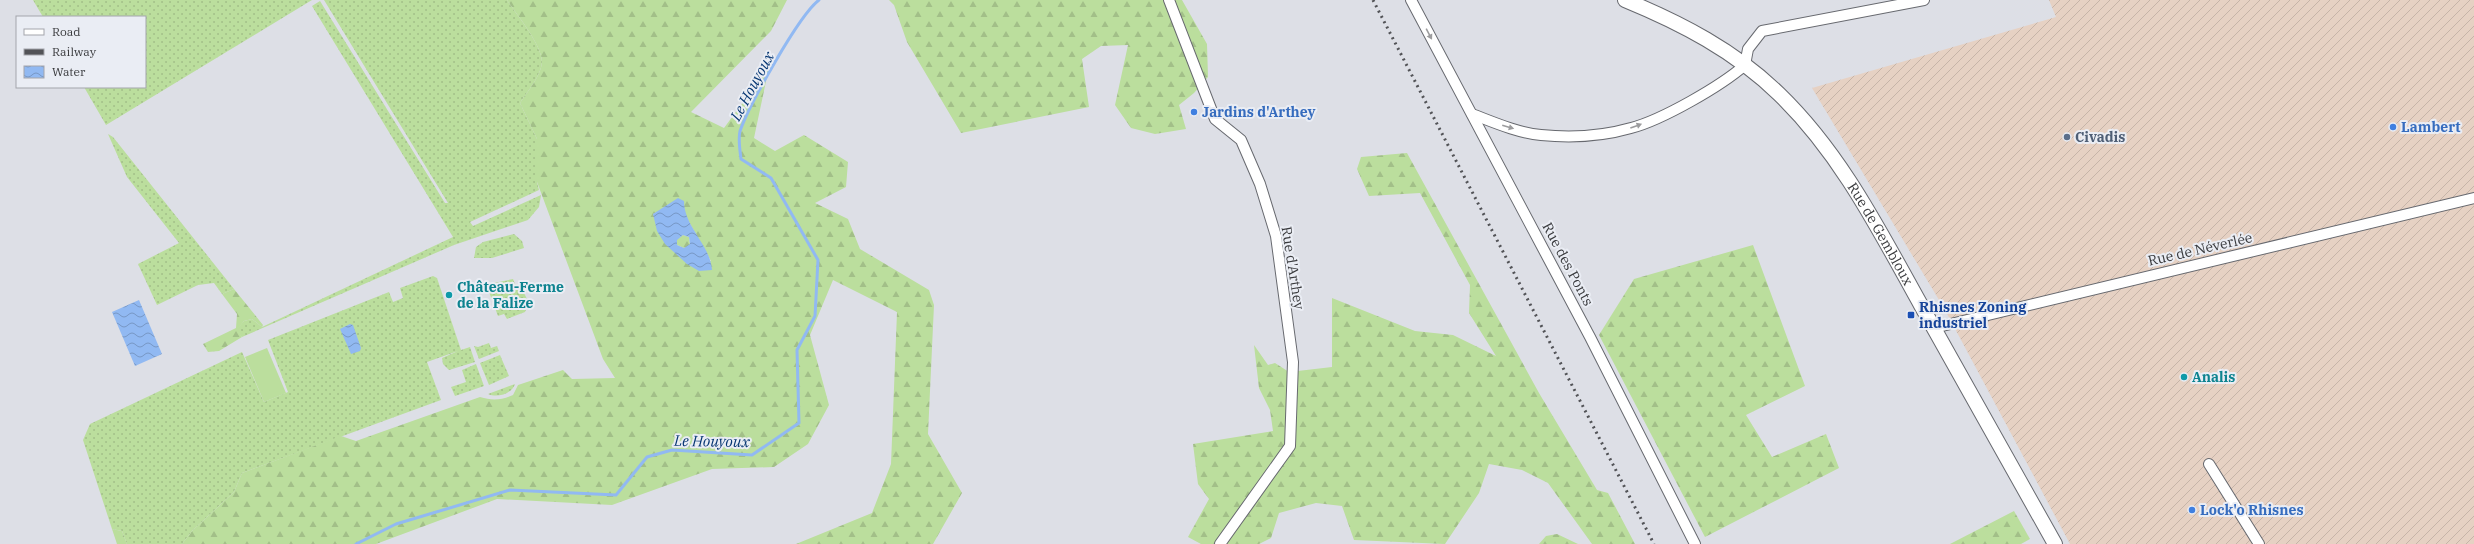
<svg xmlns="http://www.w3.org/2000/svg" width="2474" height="544" viewBox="0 0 2474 544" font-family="'IBM Plex Serif',serif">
	<defs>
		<pattern id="industrial-furrows" width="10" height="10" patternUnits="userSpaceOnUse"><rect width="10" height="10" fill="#e6d1c3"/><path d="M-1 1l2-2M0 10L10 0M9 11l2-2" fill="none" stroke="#c6b4a8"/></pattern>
		<pattern id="grass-dots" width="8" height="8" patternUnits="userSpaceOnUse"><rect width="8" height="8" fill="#bbde9d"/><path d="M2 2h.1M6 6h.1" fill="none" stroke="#a2bf88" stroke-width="1.8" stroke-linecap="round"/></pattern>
		<pattern id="forest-firs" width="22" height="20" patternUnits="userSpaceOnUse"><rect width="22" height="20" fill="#bbde9d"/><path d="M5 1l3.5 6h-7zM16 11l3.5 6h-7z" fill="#a2bf88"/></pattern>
		<pattern id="water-waves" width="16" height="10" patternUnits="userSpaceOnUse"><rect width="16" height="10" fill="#91b9f2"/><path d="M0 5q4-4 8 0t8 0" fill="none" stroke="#7797c5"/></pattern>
	</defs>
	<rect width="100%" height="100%" fill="#dddfe6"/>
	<polygon fill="url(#industrial-furrows)" points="2049,0 2474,0 2474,544 2070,544 1945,310 1812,88 2056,17"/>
	<g fill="url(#grass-dots)">
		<polygon points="33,0 312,0 106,125 84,87 145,87 145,17 43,17"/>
		<path d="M324 0H507C517 15 542 45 542 62 541 76 527 92 520 103L537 139V182L539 190 470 222 473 226 541 195 539 207 528 220 454 245 242 337 236 330 244 321 252 319 262 327 453 237 312 6 320 1 445 203H448Z"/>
		<polygon points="108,134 113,137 234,289 222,294 214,283 198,285 157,305 138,264 179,243 127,177"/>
		<polygon points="514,234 522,241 524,248 492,258 474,258 476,247 483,242"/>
		<polygon points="433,276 437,278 461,350 470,347 475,362 449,370 443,364 442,358 458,351 427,362 441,400 242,473 234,492 192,531 182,544 127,544 122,531 112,529 83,440 90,424 242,352 264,402 288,392 268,340 389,292 393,302 403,298 400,288"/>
		<polygon points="513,279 515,284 520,285 529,303 525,312 507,319 504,314 498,316 489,292 493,289 494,283"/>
		<polygon points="489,343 491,348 497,346 499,351 479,359 474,346 478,347"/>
		<polygon points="500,355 509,376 489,385 480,363"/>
		<polygon points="476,364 484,386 455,396 451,387 466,382 462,370"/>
		<path d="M515 384C512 394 497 398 488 394Z"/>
	</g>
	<g fill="url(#forest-firs)" fill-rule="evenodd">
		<path d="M507 0H787L771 31 691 112 724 128 769 67 754 138 775 151 804 135 848 162 846 187 815 203 848 219 860 249 929 290 934 305 928 434 962 493 933 544H796L872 513 891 464 897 312 833 280 810 335 829 405 808 444 774 467 712 469 612 505 497 499 376 544H182L192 531 234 492 242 473 341 436 356 441 480 397C493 401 501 400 513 395L518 385 563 370 572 379 615 378 603 359 537 182V139L520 103C527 92 541 76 542 62 542 45 517 15 507 0ZM684 201V213L711 261 687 264 653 214Z"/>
		<polygon points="889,0 1182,0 1207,44 1208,77 1194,93 1179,105 1186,129 1155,134 1131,128 1115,105 1128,45 1101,46 1082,59 1089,107 961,133 907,42 894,5"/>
		<polygon points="1407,153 1539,393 1597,490 1608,493 1635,544 1592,544 1548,483 1522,470 1489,464 1479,493 1445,544 1354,540 1342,506 1316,503 1279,513 1271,538 1259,544 1201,544 1188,537 1209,499 1198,484 1193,444 1273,431 1270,410 1259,388 1254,345 1268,365 1275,363 1289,372 1332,367 1332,298 1415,331 1453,335 1496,356 1469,313 1470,285 1420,193 1369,196 1357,169 1361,157"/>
		<polygon points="683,235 689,237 690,245 684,248 677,245 677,239"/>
		<polygon points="1753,245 1805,386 1746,415 1772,457 1826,434 1839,468 1705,537 1599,335 1634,279"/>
		<polygon points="234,289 263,325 262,327 252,319 244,321 237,330 242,337 219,351 208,352 203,344 236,328 237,314 222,294"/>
		<polygon points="2014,511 2030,539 2021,544 1950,544"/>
		<polygon points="112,529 122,531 127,544 117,544"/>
		<polygon points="1557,534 1578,544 1539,544 1546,536"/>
	</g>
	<polygon fill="#bbde9d" points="267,348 286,393 264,402 245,357"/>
	<g fill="url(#water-waves)" fill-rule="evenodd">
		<path d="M678 198 684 201C684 227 710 244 712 270L699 271 687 264 665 244 657 231 653 214ZM683 235 689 237 690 244 684 248 677 245V240Z"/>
		<polygon points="139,300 162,354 135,366 112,312"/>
		<polygon points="350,324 353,325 361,348 360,351 351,354 340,329"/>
	</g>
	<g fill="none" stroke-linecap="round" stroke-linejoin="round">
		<path stroke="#91b9f2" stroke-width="3" d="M356 544 396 524 510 490 616 495 647 457 672 450 752 455 799 423 797 350 815 316 818 260 771 178 741 159C740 151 738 139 740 131 749 105 799 15 819 0"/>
		<g stroke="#67696f" stroke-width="12">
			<g id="minor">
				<polyline points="1169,0 1215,119 1241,140 1260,184 1276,236 1293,362 1290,446 1220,544"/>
				<polyline points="1411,0 1590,337 1695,544"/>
				<path d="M1472 114C1493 122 1518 133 1541 135 1570 138 1603 136 1631 128 1662 120 1721 86 1745 65L1748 49 1762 31 1924 0"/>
				<polyline points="1934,328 2474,198"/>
				<polyline points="2209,464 2259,544"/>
			</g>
		</g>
		<g stroke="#67696f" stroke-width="16">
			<g id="secondary">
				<path id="s1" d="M1625 0C1681 23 1735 51 1779 94 1842 155 1880 232 1922 307 1966 386 2010 465 2055 544"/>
			</g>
		</g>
		<use href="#minor" stroke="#fff" stroke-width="10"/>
		<use href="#secondary" stroke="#fff" stroke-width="14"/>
		<polyline stroke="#525357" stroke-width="3" stroke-dasharray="2 4" stroke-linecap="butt" points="1373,0 1654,544"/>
	</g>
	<defs><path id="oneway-solid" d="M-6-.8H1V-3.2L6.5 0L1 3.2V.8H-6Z"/></defs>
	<g fill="#9c9c9e">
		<use href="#oneway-solid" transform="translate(1429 34) rotate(62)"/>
		<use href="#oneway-solid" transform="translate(1636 126) rotate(-20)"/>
		<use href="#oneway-solid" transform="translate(1508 127) rotate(16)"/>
	</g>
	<g fill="#3f7fe0" stroke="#eaedf4" stroke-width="1.5">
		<circle cx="1194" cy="112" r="4"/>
		<circle cx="2393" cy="127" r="4"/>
		<circle cx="2192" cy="510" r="4"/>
	</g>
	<circle fill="#5c6f8a" stroke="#eaedf4" stroke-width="1.5" cx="2067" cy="137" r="4"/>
	<g fill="#0f9aa8" stroke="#eaedf4" stroke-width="1.5">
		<circle cx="449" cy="295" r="4"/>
		<circle cx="2184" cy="377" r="4"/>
	</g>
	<rect fill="#1a4fb4" stroke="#eaedf4" stroke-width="1.5" x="1907" y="311" width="8" height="8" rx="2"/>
	<g text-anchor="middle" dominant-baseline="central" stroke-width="4" stroke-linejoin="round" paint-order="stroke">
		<g font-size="14" font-weight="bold" fill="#366cbe" stroke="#eaedf4" text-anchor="start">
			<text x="1202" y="112">Jardins d'Arthey</text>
			<text x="2401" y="127">Lambert</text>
			<text x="2200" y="510">Lock'o Rhisnes</text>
		</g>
		<g font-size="14" font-weight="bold" fill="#4e5e75" stroke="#eaedf4" text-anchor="start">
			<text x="2075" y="137">Civadis</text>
		</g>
		<g font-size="14" fill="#393a3d" stroke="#eaedf4">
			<text stroke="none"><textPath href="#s1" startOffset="355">Rue de Gembloux</textPath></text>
			<text transform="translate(2200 249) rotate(-13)">Rue de Néverlée</text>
			<text transform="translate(1568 264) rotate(62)">Rue des Ponts</text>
			<text transform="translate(1293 268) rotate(81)">Rue d'Arthey</text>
		</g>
		<g font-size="14" font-weight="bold" fill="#0d838f" stroke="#eaedf4" text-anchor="start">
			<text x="457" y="287">Château-Ferme<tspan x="457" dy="16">de la Falize</tspan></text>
			<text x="2192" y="377">Analis</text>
		</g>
		<g font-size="14" font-weight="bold" fill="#164399" stroke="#eaedf4" text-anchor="start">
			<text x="1919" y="307">Rhisnes Zoning<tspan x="1919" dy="16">industriel</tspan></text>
		</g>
		<g font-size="15" font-style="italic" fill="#053572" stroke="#eaedf4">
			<text transform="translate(752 86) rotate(-62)">Le Houyoux</text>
			<text transform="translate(712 441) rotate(1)">Le Houyoux</text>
		</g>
	</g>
	<rect x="16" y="16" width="130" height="72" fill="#eaedf4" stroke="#a3a5ab"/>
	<rect x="24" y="29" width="20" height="6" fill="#ffffff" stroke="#a3a5ab"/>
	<text x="52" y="36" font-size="12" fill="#393a3d">Road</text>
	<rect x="24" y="49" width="20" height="6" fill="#525357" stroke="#a3a5ab"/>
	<text x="52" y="56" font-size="12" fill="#393a3d">Railway</text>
	<rect x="24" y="66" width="20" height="12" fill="url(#water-waves)" stroke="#a3a5ab"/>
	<text x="52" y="76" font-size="12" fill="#393a3d">Water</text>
</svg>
